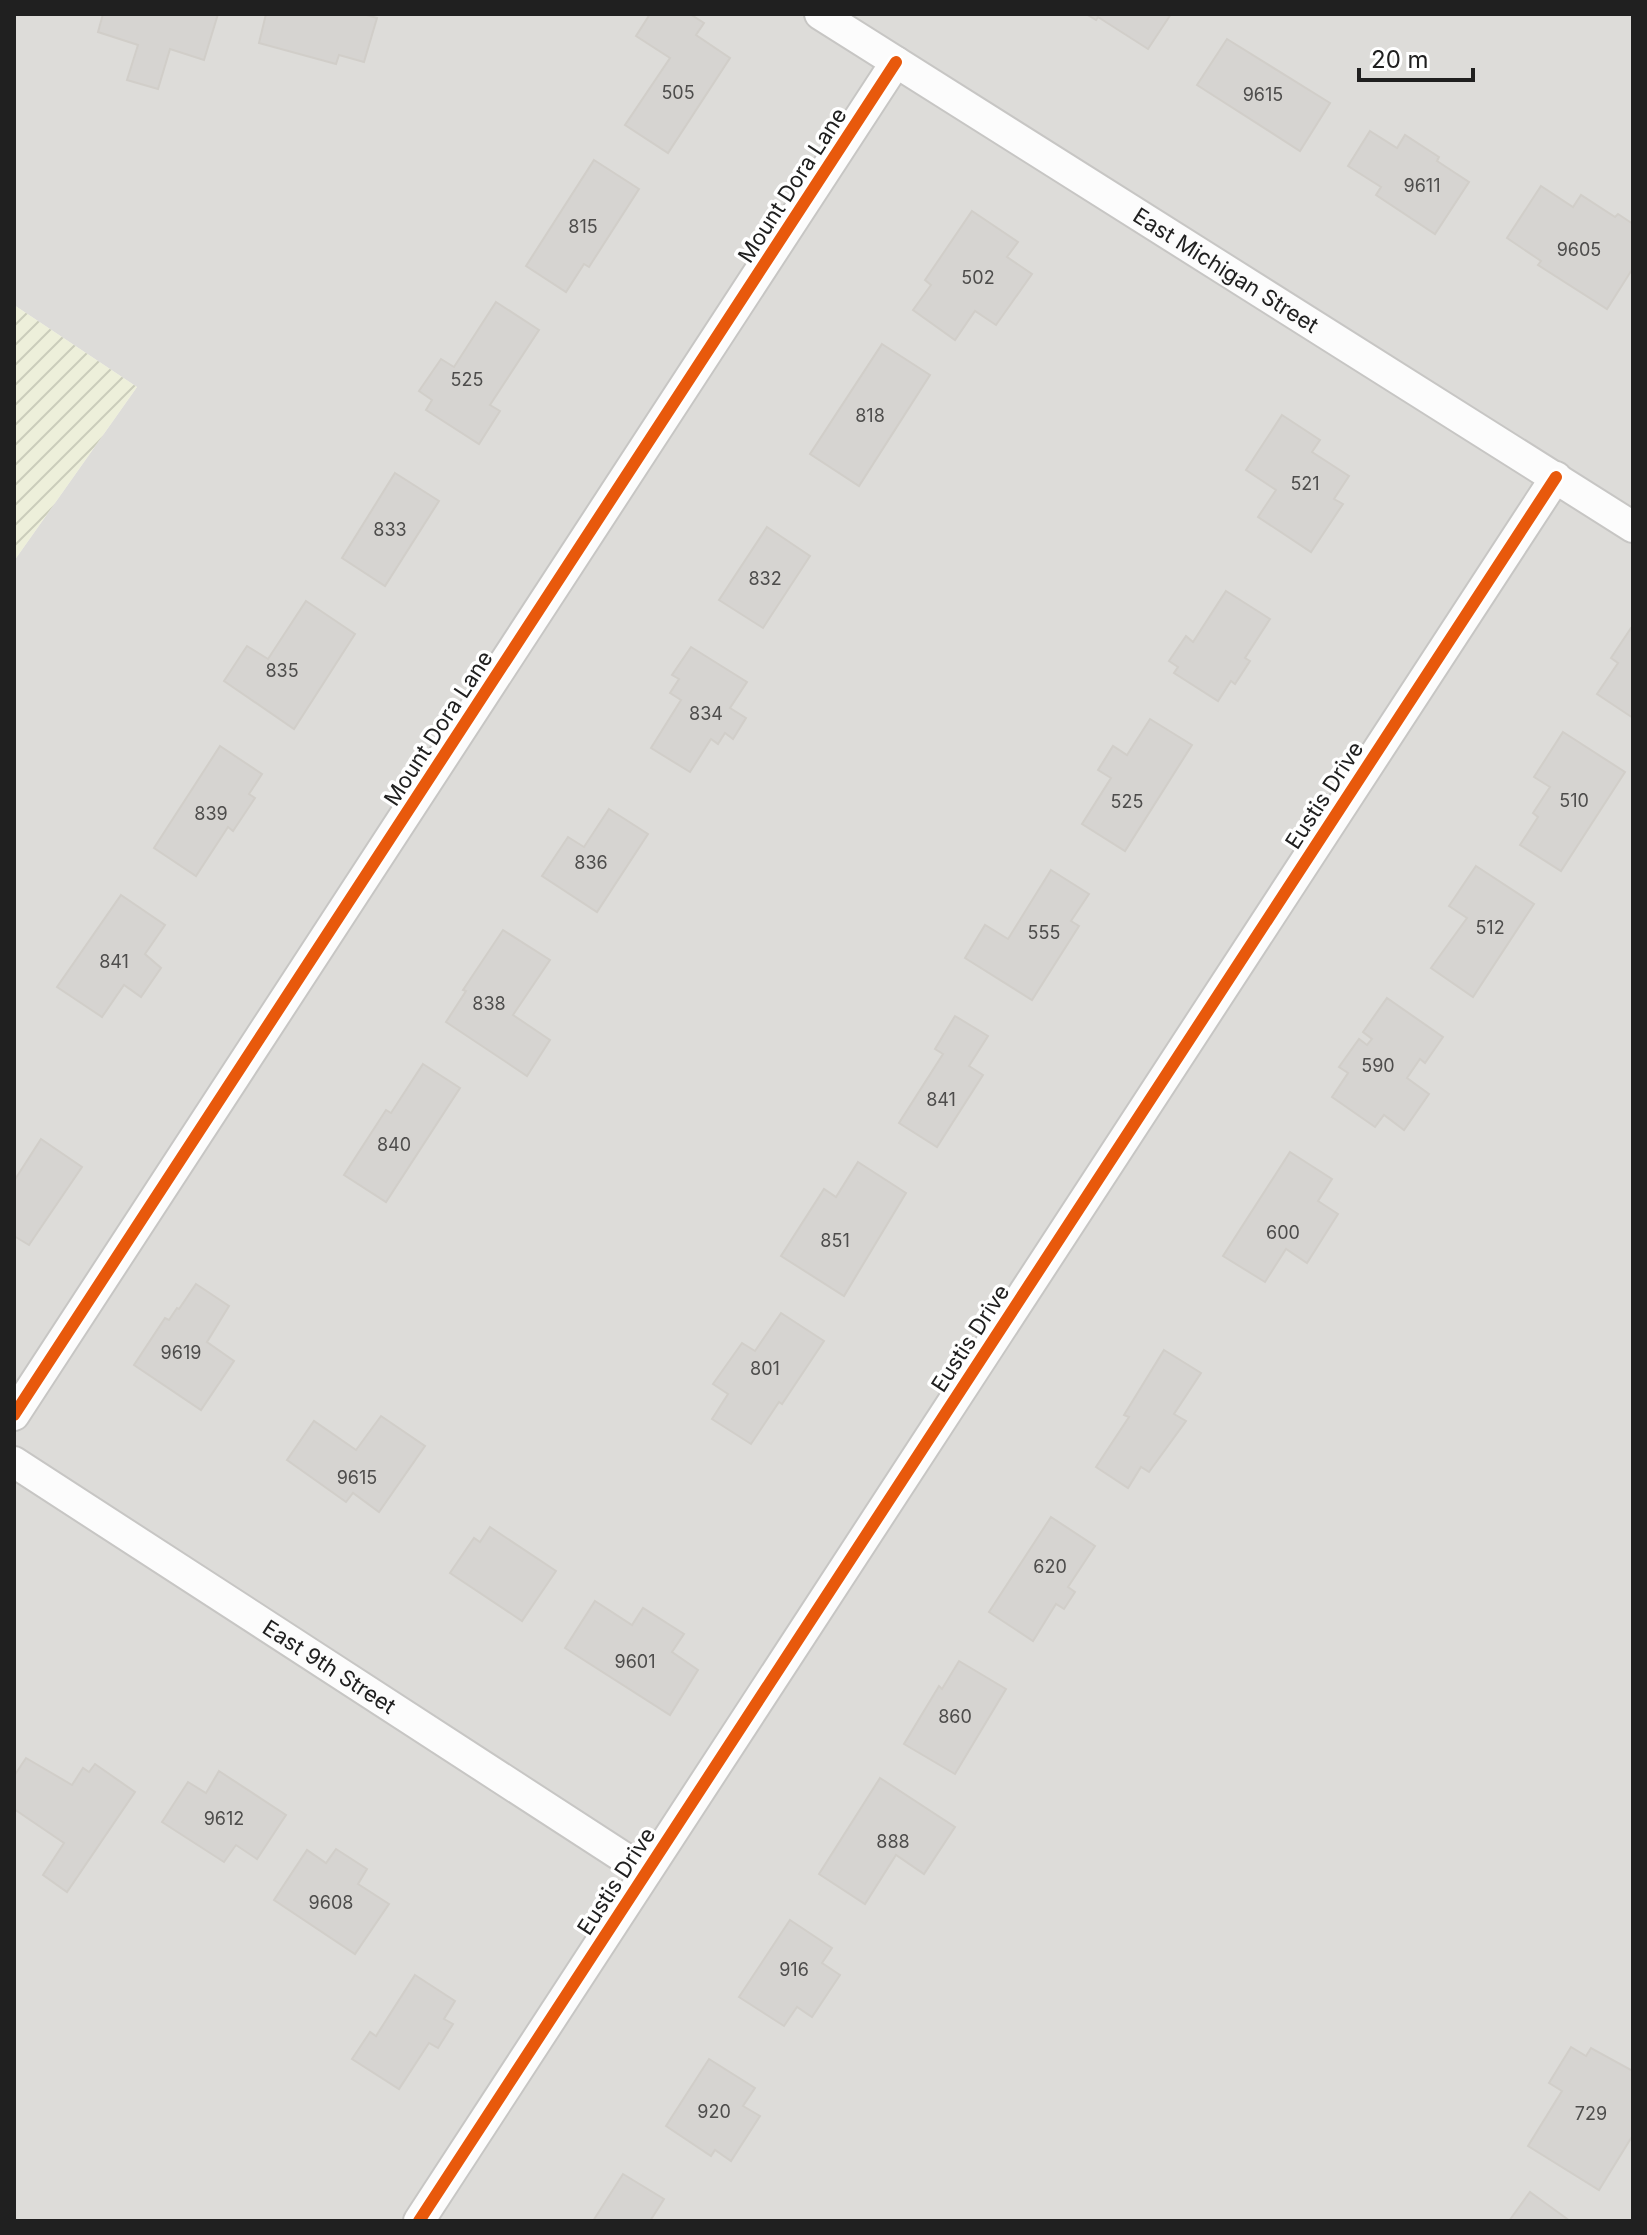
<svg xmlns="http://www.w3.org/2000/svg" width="1647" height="2235" viewBox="0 0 1647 2235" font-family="Inter,sans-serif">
	<defs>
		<pattern id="farmland-furrows" width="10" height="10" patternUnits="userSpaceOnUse" patternTransform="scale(2)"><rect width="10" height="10" fill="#edefda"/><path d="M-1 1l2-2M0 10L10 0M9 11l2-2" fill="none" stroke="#cbcdbb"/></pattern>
	</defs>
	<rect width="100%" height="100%" fill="#eeede8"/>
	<polygon fill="#dddcd9" points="14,14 1633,14 1633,2221 14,2221 14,561 137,387 14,305"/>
	<polygon fill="url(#farmland-furrows)" points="14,305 137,387 14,561"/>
	<g fill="#d6d4d1" stroke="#d1cec9" stroke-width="2">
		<polygon points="103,14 218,14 204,60 170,49 158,89 127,80 138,45 98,32"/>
		<polygon points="266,14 363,14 377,18 364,62 339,55 336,64 259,43"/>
		<polygon points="650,14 690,14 704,23 696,35 730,58 668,153 625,125 670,58 636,36"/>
		<polygon points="1086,14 1171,14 1148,49 1098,17 1096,20"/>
		<polygon points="1227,39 1330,103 1300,151 1197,85"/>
		<polygon points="1370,131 1397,148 1405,135 1439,157 1437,161 1469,182 1435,234 1376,195 1381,187 1348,166"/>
		<polygon points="594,160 639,189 589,267 584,264 566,292 526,266"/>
		<polygon points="1541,186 1573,207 1581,195 1615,217 1618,214 1633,224 1633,268 1607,309 1538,265 1541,261 1507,238"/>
		<polygon points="972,211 1018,242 1007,257 1032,274 996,325 975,311 955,340 913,310 931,285 925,280"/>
		<polygon points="496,302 539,330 490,405 500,411 479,444 426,410 432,400 419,391 441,359 454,367"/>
		<polygon points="882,344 930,375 859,486 810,454"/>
		<polygon points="1282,415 1320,440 1312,452 1349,476 1334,499 1343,504 1311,552 1258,517 1276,490 1246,470"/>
		<polygon points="395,473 439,501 385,586 342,558"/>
		<polygon points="767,527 810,556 763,628 719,600"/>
		<polygon points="1226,591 1270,619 1245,658 1250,661 1235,684 1231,681 1218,701 1174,673 1178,667 1169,661 1186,636 1193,642"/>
		<polygon points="306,601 355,634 294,729 224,681 247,646 268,659"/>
		<polygon points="1631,628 1633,629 1633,718 1597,694 1618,663 1611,658"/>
		<polygon points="691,647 747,682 730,708 746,718 733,739 725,733 718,744 711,739 690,772 651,748 681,700 670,693 679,679 672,675"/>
		<polygon points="1150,719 1192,745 1125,851 1082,824 1111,778 1098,770 1113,746 1127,755"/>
		<polygon points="1563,732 1625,772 1561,871 1520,845 1538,817 1533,813 1550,787 1534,777"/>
		<polygon points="220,746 262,774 249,794 255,798 233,831 228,827 196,876 154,848"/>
		<polygon points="609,809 648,834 597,912 542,876 568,837 584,847"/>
		<polygon points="1476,866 1534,904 1473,997 1431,968 1467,918 1449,906"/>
		<polygon points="1051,870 1089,894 1071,921 1079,926 1032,1000 965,958 985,925 1008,939"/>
		<polygon points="121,895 165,925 145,954 161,968 141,997 124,985 102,1017 57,987"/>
		<polygon points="503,930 550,960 513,1015 550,1040 527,1076 446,1022 466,991 463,990"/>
		<polygon points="1387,998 1443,1037 1425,1063 1420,1059 1407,1078 1429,1094 1404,1130 1384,1115 1375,1127 1332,1097 1348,1073 1339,1067 1359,1039 1367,1045 1372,1039 1363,1032"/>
		<polygon points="955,1016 988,1036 969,1066 983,1075 937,1147 899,1123 943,1054 935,1049"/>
		<polygon points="423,1064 460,1088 386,1202 344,1175 386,1110 391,1113"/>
		<polygon points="41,1139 82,1167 29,1245 14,1236 14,1181"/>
		<polygon points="1290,1152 1332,1179 1318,1201 1338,1214 1307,1263 1286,1249 1265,1282 1223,1256"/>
		<polygon points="858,1162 906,1193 844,1296 781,1256 824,1189 836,1197"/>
		<polygon points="196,1284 229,1306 207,1342 234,1361 201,1410 134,1365 165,1318 169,1320 177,1308 179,1309"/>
		<polygon points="781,1313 824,1341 782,1404 779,1402 751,1444 712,1419 728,1394 713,1384 742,1343 755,1351"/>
		<polygon points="1164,1350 1201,1373 1174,1414 1186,1421 1149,1472 1141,1467 1128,1488 1096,1467 1129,1417 1124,1415"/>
		<polygon points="381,1416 425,1446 379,1512 353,1493 346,1502 287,1460 314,1421 356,1450"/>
		<polygon points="1051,1517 1095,1546 1068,1587 1075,1592 1064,1609 1056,1604 1033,1641 989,1612"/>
		<polygon points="490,1527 556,1571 522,1621 450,1573 474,1538 480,1542"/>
		<polygon points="595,1601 632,1625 643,1608 684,1634 672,1652 698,1670 670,1715 565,1648"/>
		<polygon points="959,1661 1006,1689 955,1774 904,1744 939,1686 942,1689"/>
		<polygon points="26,1758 72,1785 83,1768 89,1772 95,1764 135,1792 67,1892 43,1875 64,1843 14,1809 14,1776"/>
		<polygon points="219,1771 286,1815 257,1859 236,1845 224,1862 162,1822 188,1782 206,1793"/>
		<polygon points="880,1778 955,1827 924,1874 896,1855 865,1904 819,1874"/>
		<polygon points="336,1849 367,1869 358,1884 389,1904 355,1954 274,1900 307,1850 326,1863"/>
		<polygon points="790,1920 832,1948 822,1963 840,1975 812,2017 797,2007 784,2026 739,1997"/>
		<polygon points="415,1975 455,2001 444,2019 453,2024 438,2048 429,2043 399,2089 352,2059 370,2032 376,2036"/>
		<polygon points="1571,2047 1586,2056 1591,2048 1633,2071 1633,2135 1599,2190 1528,2146 1562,2091 1549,2083"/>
		<polygon points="709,2059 755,2088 743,2106 760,2116 731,2161 715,2150 711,2156 666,2126"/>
		<polygon points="623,2174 664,2199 650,2221 593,2221"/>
		<polygon points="1530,2192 1570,2221 1509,2221"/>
	</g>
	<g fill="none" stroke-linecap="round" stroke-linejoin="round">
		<g stroke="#c7c6c4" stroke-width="34">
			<g id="minor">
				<path id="s1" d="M820 14 1633 527"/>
				<polyline points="14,1415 896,62"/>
				<path id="s2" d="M14 1462 646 1872"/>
				<polyline points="419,2221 1556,477"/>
			</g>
		</g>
		<use href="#minor" stroke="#fcfcfc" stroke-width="30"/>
		<g stroke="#fff" stroke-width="17">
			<g id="cycleway">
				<polyline points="14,1415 896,62"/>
				<polyline points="419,2221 1556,477"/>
			</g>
		</g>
		<use href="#cycleway" stroke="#e8590c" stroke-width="12"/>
	</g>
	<g text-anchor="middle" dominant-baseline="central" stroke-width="7" stroke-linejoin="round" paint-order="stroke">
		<g font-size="18" fill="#4e4d4c">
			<text x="678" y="92">505</text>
			<text x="1263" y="94">9615</text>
			<text x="1422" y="185">9611</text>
			<text x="583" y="226">815</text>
			<text x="1579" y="249">9605</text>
			<text x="978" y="277">502</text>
			<text x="467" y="379">525</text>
			<text x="870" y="415">818</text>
			<text x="1305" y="483">521</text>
			<text x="390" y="529">833</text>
			<text x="765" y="578">832</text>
			<text x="282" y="670">835</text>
			<text x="706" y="713">834</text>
			<text x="1574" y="800">510</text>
			<text x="1127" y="801">525</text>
			<text x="211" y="813">839</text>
			<text x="591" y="862">836</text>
			<text x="1490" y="927">512</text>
			<text x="1044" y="932">555</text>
			<text x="114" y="961">841</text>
			<text x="489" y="1003">838</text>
			<text x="1378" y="1065">590</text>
			<text x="941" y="1099">841</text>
			<text x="394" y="1144">840</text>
			<text x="1283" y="1232">600</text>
			<text x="835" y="1240">851</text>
			<text x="181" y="1352">9619</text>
			<text x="765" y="1368">801</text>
			<text x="357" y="1477">9615</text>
			<text x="1050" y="1566">620</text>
			<text x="635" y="1661">9601</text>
			<text x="955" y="1716">860</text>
			<text x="224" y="1818">9612</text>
			<text x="893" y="1841">888</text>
			<text x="331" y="1902">9608</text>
			<text x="794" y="1969">916</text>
			<text x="714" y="2111">920</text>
			<text x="1591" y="2113">729</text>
		</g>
		<g font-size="22" fill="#202020" stroke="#fff">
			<text transform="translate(792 185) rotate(-57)">Mount Dora Lane</text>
			<text stroke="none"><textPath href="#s1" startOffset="480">East Michigan Street</textPath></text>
			<text transform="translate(438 728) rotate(-57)">Mount Dora Lane</text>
			<text transform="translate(1324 795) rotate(-57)">Eustis Drive</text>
			<text transform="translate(970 1338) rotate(-57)">Eustis Drive</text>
			<text stroke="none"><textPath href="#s2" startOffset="376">East 9th Street</textPath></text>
			<text transform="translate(616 1881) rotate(-57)">Eustis Drive</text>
		</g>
	</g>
	<rect width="1647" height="2235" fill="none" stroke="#202020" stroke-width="32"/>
	<path d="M1359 68v12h114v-12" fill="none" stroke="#202020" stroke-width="4"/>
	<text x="1371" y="68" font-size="24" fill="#202020" stroke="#ffffff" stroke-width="6" paint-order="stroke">20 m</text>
</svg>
